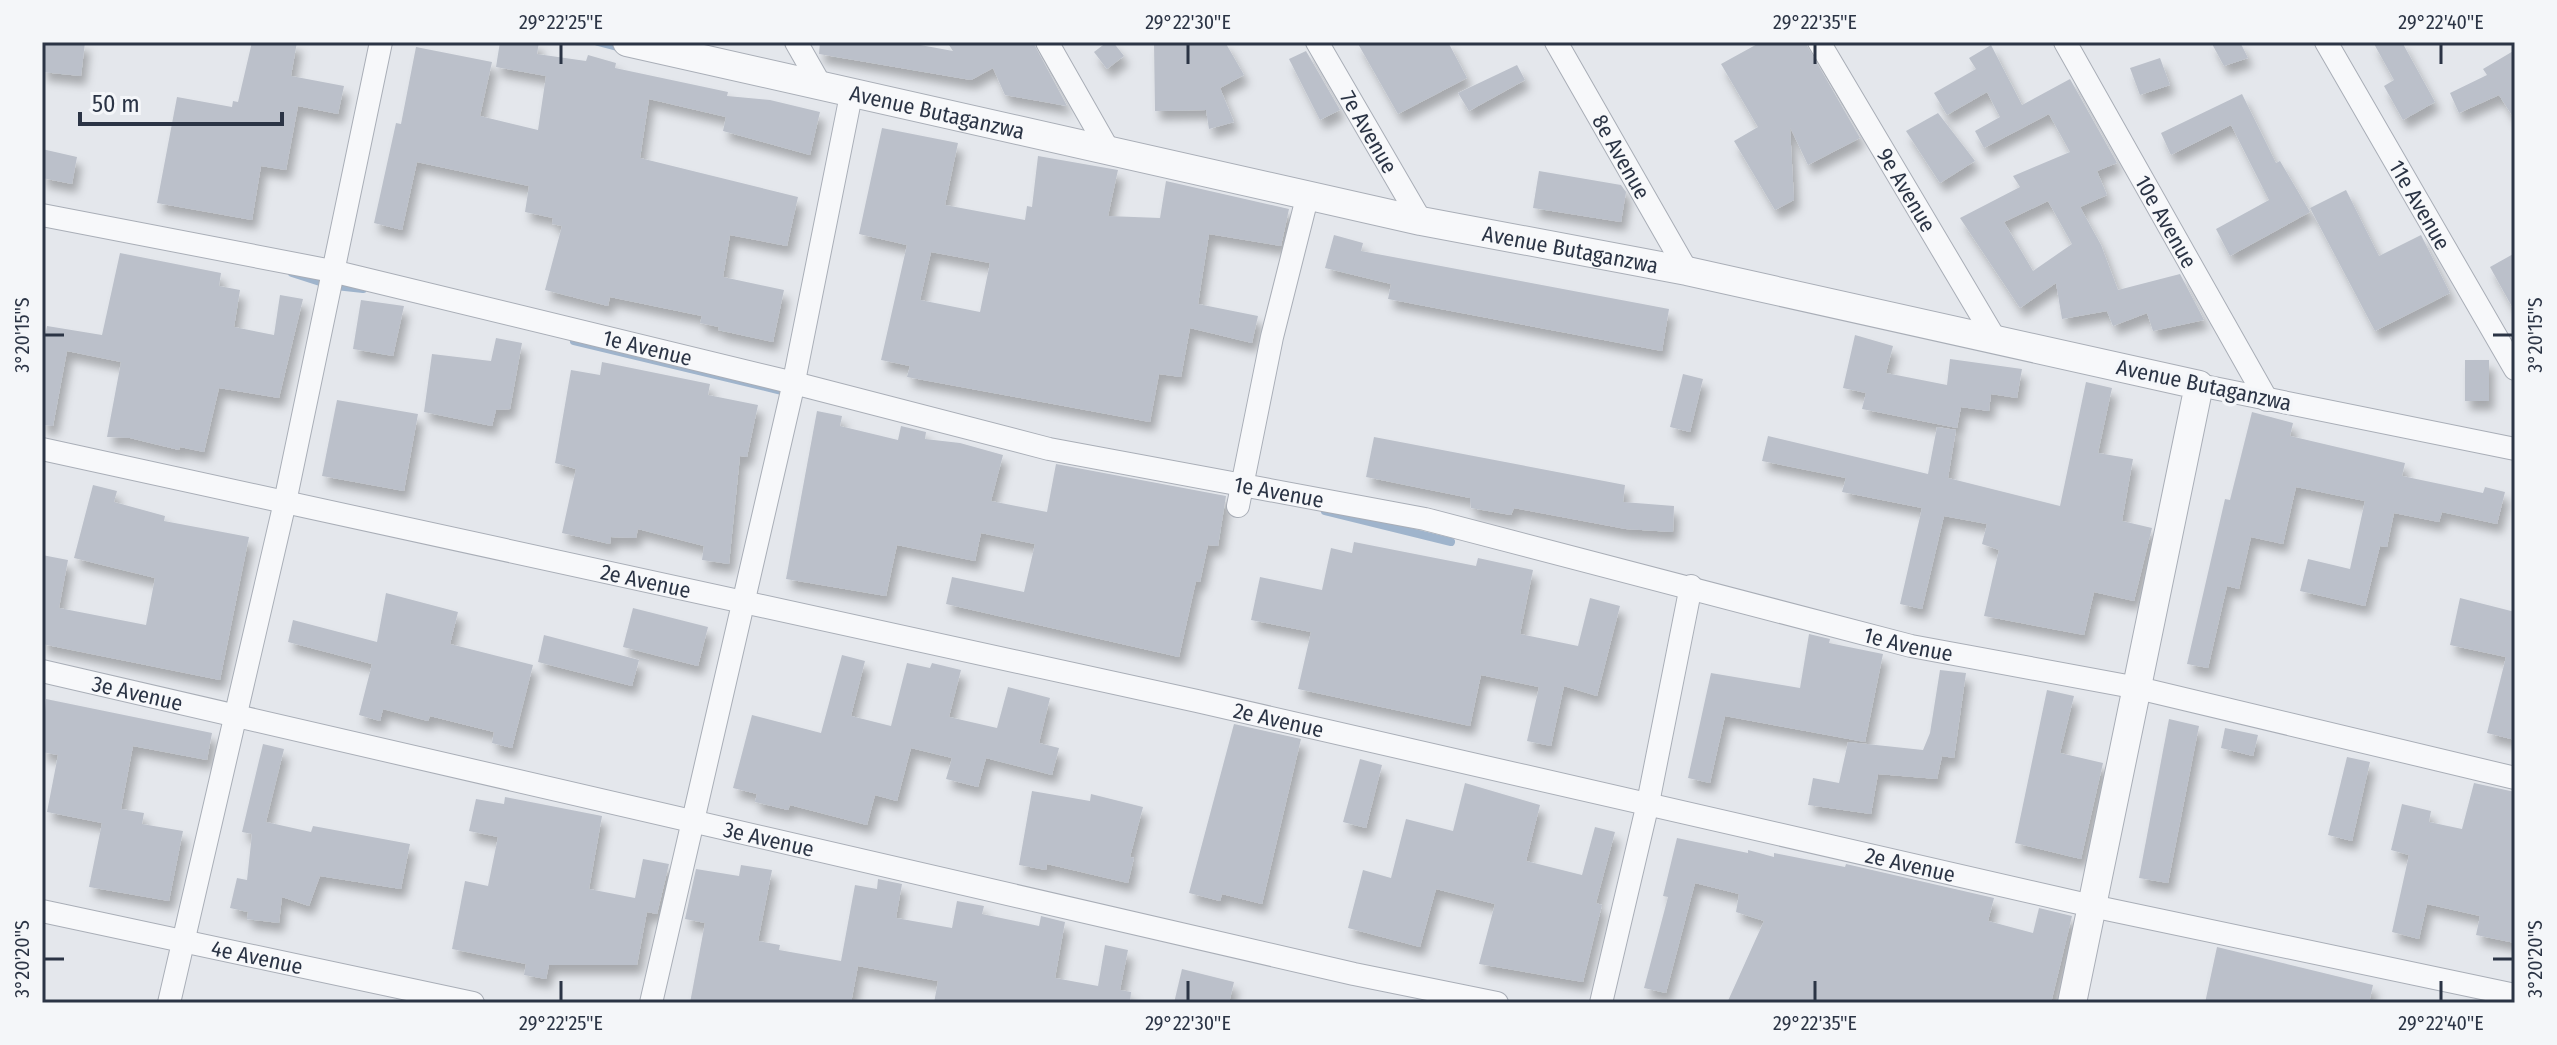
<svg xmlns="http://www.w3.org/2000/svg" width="2557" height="1045" viewBox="0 0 2557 1045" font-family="'Fira Sans Condensed',sans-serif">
	<defs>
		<filter id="shadow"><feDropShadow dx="5" dy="9" stdDeviation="4" flood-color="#0004"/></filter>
	</defs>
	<rect width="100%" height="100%" fill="#e4e7ec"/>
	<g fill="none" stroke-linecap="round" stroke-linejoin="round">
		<g stroke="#9fb4cc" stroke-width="8">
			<polyline points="598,42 621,48"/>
			<polyline points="292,273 323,283"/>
			<polyline points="336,286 363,289"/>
			<polyline points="574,341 786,392"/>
			<polyline points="1325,511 1451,542"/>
		</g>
	</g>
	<g fill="#bbc0ca" fill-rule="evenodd" filter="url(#shadow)">
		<polygon points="42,42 85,42 81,76 42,72"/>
		<polygon points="252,42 297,42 291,76 344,86 338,114 298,106 286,170 261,166 252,220 157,203 177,97 232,107 233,101 238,102"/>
		<polygon points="500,42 539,42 537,54 586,61 588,55 616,63 615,68 728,92 727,96 770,100 820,112 810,155 723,131 726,117 649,99 640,158 798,197 787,246 730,235 723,277 784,290 773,342 718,330 719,327 700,323 702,316 610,297 608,306 545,290 562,226 552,224 553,218 525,212 529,186 417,162 402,230 374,223 396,123 401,124 416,47 492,62 480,116 538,130 546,76 496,67"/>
		<polygon points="820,42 904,42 953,51 947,42 1033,42 1067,106 1005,95 993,68 971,80 819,54"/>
		<polygon points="1107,42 1113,42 1124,56 1107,69 1094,52"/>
		<polygon points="1154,42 1225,42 1244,75 1220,88 1234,122 1209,129 1206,110 1155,111"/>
		<polygon points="1357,42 1448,42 1467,78 1398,114"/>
		<polygon points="1761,42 1805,42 1860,138 1808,165 1790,127 1794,200 1775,210 1734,141 1758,127 1721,64"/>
		<polygon points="2211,42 2240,42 2248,58 2224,66"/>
		<polygon points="2373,42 2402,42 2435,102 2403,120 2384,86 2394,80"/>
		<path d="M1991 45 2022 105 2070 79 2117 163 2097 171 2107 195 2080 207 2101 245 2118 290 2180 274 2204 320 2153 331 2147 313 2113 326 2107 311 2062 319 2056 283 2020 308 1960 218 2020 187 2013 176 2070 152 2049 114 1984 148 1975 131 2000 117 1987 92 1947 115 1934 93 1976 69 1969 58ZM2048 201 2072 244 2033 271 2004 222Z"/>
		<polygon points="2515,50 2515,120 2499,95 2459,113 2450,93 2487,75 2483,69"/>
		<polygon points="1306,51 1340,110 1320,120 1289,59"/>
		<polygon points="2160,58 2170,85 2140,95 2130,68"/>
		<polygon points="1517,65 1525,80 1469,111 1458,93"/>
		<polygon points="2242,94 2276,163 2280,161 2310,212 2230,256 2216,229 2269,200 2231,125 2171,155 2161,133"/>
		<polygon points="1938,113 1975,161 1940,183 1906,131"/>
		<path d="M882 128 958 143 945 205 1025 220 1027 206 1032 207 1038 156 1118 170 1108 216 1160 218 1166 181 1289 209 1281 246 1209 234 1198 304 1258 316 1252 343 1190 328 1181 377 1159 374 1150 422 907 377 910 366 881 360 907 245 859 234ZM931 252 990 263 980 312 920 300Z"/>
		<polygon points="42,149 77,157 72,184 42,178"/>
		<polygon points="1539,171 1621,185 1626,192 1621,222 1533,208"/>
		<polygon points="2346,190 2379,256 2421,235 2450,293 2375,331 2310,208"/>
		<polygon points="1334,235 1363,243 1361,251 1669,309 1662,351 1388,299 1391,284 1325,268"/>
		<polygon points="120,253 221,273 219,286 240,290 234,327 274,335 280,295 303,299 279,398 219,388 204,452 180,447 179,450 130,438 107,437 121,362 67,351 53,426 42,425 42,352 47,326 102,335"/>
		<polygon points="2515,253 2515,312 2490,267"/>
		<polygon points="361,300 404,306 393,356 353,349"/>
		<polygon points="1855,335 1893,346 1886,373 1947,385 1950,359 2022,369 2017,398 1991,394 1989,411 1961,407 1957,428 1862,409 1866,393 1843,388"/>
		<polygon points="496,338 522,343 510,409 496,410 492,426 424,412 432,354 491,361"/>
		<rect x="2465" y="360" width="24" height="41"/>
		<polygon points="602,362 710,384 708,395 758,405 747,457 740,456 729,564 702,560 704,546 638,529 636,538 611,537 610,544 562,533 576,469 555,463 571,370 600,375"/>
		<polygon points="1683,374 1703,379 1690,432 1670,427"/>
		<polygon points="2086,382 2112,388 2098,453 2133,459 2122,521 2152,528 2134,601 2094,592 2084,635 1984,616 1999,550 1982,544 1987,524 1944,516 1922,609 1900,604 1922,508 1842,492 1846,478 1762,461 1768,436 1928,474 1937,427 1956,430 1948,478 2060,506"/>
		<polygon points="337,400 418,414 404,491 322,476"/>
		<polygon points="817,411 842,416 840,426 898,440 901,426 926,432 925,439 960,443 1003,455 991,501 1047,512 1056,464 1226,496 1218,546 1208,545 1200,582 1196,581 1179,657 946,604 952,577 1024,592 1035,544 981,533 975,561 897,545 886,596 786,579"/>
		<polygon points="2252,412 2293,423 2290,436 2405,463 2402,476 2483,493 2485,487 2505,492 2497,524 2442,512 2439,522 2394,513 2387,547 2380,546 2365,606 2300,591 2308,559 2350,569 2365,501 2296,487 2283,544 2251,537 2239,589 2227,586 2208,668 2187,664 2225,499 2230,500"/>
		<polygon points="1374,437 1625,485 1623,502 1674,506 1673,532 1626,529 1514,508 1511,515 1471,508 1470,498 1366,477"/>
		<polygon points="93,485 117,491 114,502 165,516 164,521 249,537 220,680 42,644 42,555 68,560 59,608 146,625 155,578 74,558"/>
		<polygon points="1354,542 1476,566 1478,558 1533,570 1520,634 1578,646 1590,598 1620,606 1597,696 1564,686 1551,746 1527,741 1539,687 1481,675 1470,726 1298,689 1311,632 1251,620 1260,577 1322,590 1331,548 1352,553"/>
		<polygon points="386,593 458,612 450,644 533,665 512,748 492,743 494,732 430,716 428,721 383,709 380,721 359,715 372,664 288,642 293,620 377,642"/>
		<polygon points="2460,598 2515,612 2515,740 2487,733 2506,657 2450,645"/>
		<polygon points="633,608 708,627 698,666 623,647"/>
		<polygon points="1809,634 1830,639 1829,643 1883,654 1865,742 1725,716 1710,783 1688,778 1711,673 1800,688"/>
		<polygon points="544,635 639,660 632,686 538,662"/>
		<polygon points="842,655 865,661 851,716 891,726 907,663 930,668 932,663 961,670 949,717 997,728 1008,687 1050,698 1039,743 1059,748 1052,775 986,758 978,787 946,779 952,758 911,748 897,801 875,795 867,825 790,805 788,810 755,802 757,794 733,788 752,715 821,733"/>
		<polygon points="1940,670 1966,673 1954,758 1942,756 1937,779 1878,774 1871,814 1808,805 1813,778 1839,783 1848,742 1923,750 1930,733"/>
		<polygon points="2047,690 2074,696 2060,753 2103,763 2081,859 2015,843"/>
		<polygon points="46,699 212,733 207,760 133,746 121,809 144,813 142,824 183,831 169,901 89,887 102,823 47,812 58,755 42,752"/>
		<polygon points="2169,719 2199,726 2168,883 2139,878"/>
		<polygon points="1234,724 1301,739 1262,904 1222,894 1220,901 1189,893"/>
		<polygon points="2225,728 2258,735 2253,756 2221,748"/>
		<polygon points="263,744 284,749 266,822 311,832 313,826 410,844 401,889 320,876 309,906 282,897 279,923 247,919 248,912 230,908 237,878 247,880 252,834 242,832"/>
		<polygon points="2347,757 2370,762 2352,841 2328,835"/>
		<polygon points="1360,759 1382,765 1366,828 1343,822"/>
		<polygon points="1465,783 1540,805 1526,861 1582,875 1595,827 1615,832 1596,903 1602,905 1583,982 1479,964 1495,904 1436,889 1420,947 1348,928 1363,870 1391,878 1406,819 1453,831"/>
		<polygon points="2474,783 2515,792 2515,943 2476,935 2480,916 2427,904 2419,939 2392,932 2409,855 2391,850 2402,804 2431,811 2429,822 2462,829"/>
		<polygon points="1032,791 1090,801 1091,794 1143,807 1130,857 1134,858 1128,883 1047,864 1046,870 1019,865"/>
		<polygon points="505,797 602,816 589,889 635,898 643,859 669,864 657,914 647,912 637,965 549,965 546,979 524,975 526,964 452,949 465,881 488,886 498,837 469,831 476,799 504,804"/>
		<polygon points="1677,838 1748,853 1748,850 1774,857 1774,853 1845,867 1846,864 1994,898 1988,921 2033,933 2039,908 2072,916 2051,1003 1727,1003 1764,921 1736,912 1739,894 1695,883 1666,993 1644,988 1668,897 1663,896"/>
		<polygon points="741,865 772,870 758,941 780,945 779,950 841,961 855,885 877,889 878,879 902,884 896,918 952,928 957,901 984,906 982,914 1039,926 1041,916 1065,922 1055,978 1098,986 1105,945 1128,950 1120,990 1131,992 1130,1003 934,1003 938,981 858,966 851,1003 690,1003 705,923 685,919 696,869 739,876"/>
		<polygon points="2217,947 2373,985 2369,1003 2205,1003"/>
		<polygon points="1182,969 1234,982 1229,1003 1174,1003"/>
	</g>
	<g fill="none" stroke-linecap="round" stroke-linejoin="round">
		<g stroke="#a9aeb7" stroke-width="24">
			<g id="minor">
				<polyline points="796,42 821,86"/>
				<polyline points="1047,42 1109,151"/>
				<path id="s1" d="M1317 42 1421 221"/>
				<path id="s2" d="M1556 42 1687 271"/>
				<path id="s3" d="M1819 42 1994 337"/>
				<path id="s4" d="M2065 42 2267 400"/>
				<path id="s5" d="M2326 42 2515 369"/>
				<path id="s6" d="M42 215 332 271 794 383 1049 449 1425 519 1911 646 2138 688 2515 778"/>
				<polyline points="2199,385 2515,449"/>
				<path id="s7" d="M42 449 1197 701 2092 906 2515 995"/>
				<polyline points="1238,506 1272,337 1308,194"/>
				<path id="s8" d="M42 671 1354 974 1497 1003"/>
				<path id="s9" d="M42 911 473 1003"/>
				<polyline points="169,1003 285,502 381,42"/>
				<polyline points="651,1003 792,391 851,95"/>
				<polyline points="1601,1003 1648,803 1691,586"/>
			</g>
		</g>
		<g stroke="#a9aeb7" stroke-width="30">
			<g id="tertiary">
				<path id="s10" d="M627 42 1421 221 1687 271 2199 385 2072 1003"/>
			</g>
		</g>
		<use href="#minor" stroke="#f7f8fa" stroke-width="22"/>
		<use href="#tertiary" stroke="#f7f8fa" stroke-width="28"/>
	</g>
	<path fill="none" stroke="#2b3445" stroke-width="3" d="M561 44V64M1188 44V64M1815 44V64M2441 44V64M44 335H64M2493 335H2513M44 959H64M2493 959H2513M561 981V1001M1188 981V1001M1815 981V1001M2441 981V1001"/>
	<g text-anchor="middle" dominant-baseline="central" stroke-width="7" stroke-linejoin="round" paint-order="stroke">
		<g font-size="22" fill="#2b3445" stroke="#f4f6f9">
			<text stroke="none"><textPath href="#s10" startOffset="318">Avenue Butaganzwa</textPath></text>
			<text stroke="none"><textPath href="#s1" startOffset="104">7e Avenue</textPath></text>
			<text stroke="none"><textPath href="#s2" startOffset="132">8e Avenue</textPath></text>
			<text stroke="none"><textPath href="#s3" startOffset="172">9e Avenue</textPath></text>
			<text stroke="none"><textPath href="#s5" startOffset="188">11e Avenue</textPath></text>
			<text stroke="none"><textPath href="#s4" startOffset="206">10e Avenue</textPath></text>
			<text stroke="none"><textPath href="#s10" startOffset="966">Avenue Butaganzwa</textPath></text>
			<text stroke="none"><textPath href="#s6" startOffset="620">1e Avenue</textPath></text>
			<text transform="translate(2204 385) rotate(12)">Avenue Butaganzwa</text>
			<text stroke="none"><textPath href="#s6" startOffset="1268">1e Avenue</textPath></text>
			<text stroke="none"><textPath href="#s7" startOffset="618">2e Avenue</textPath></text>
			<text stroke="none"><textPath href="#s6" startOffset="1916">1e Avenue</textPath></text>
			<text stroke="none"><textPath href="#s8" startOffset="98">3e Avenue</textPath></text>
			<text stroke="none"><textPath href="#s7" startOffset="1266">2e Avenue</textPath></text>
			<text stroke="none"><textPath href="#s8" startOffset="746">3e Avenue</textPath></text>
			<text stroke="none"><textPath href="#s7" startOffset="1914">2e Avenue</textPath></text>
			<text stroke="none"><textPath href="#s9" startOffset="220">4e Avenue</textPath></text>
		</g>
	</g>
	<rect width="2557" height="1045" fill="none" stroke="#f4f6f9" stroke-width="88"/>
	<path d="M80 112v12h202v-12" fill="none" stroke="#2b3445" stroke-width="4"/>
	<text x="92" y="112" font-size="24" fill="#2b3445" stroke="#f4f6f9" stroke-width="6" paint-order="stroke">50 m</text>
	<rect x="44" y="44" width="2469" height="957" fill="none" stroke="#2b3445" stroke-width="3"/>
	<g font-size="20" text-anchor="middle" fill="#2b3445">
		<text x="561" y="29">29°22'25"E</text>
		<text x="1188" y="29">29°22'30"E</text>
		<text x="1815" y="29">29°22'35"E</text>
		<text x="2441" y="29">29°22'40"E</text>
		<text transform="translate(22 335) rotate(-90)" y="7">3°20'15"S</text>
		<text transform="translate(2535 335) rotate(-90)" y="7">3°20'15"S</text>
		<text transform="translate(22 959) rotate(-90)" y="7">3°20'20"S</text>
		<text transform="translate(2535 959) rotate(-90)" y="7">3°20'20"S</text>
		<text x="561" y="1030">29°22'25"E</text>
		<text x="1188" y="1030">29°22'30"E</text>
		<text x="1815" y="1030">29°22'35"E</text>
		<text x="2441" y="1030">29°22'40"E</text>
	</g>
</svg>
